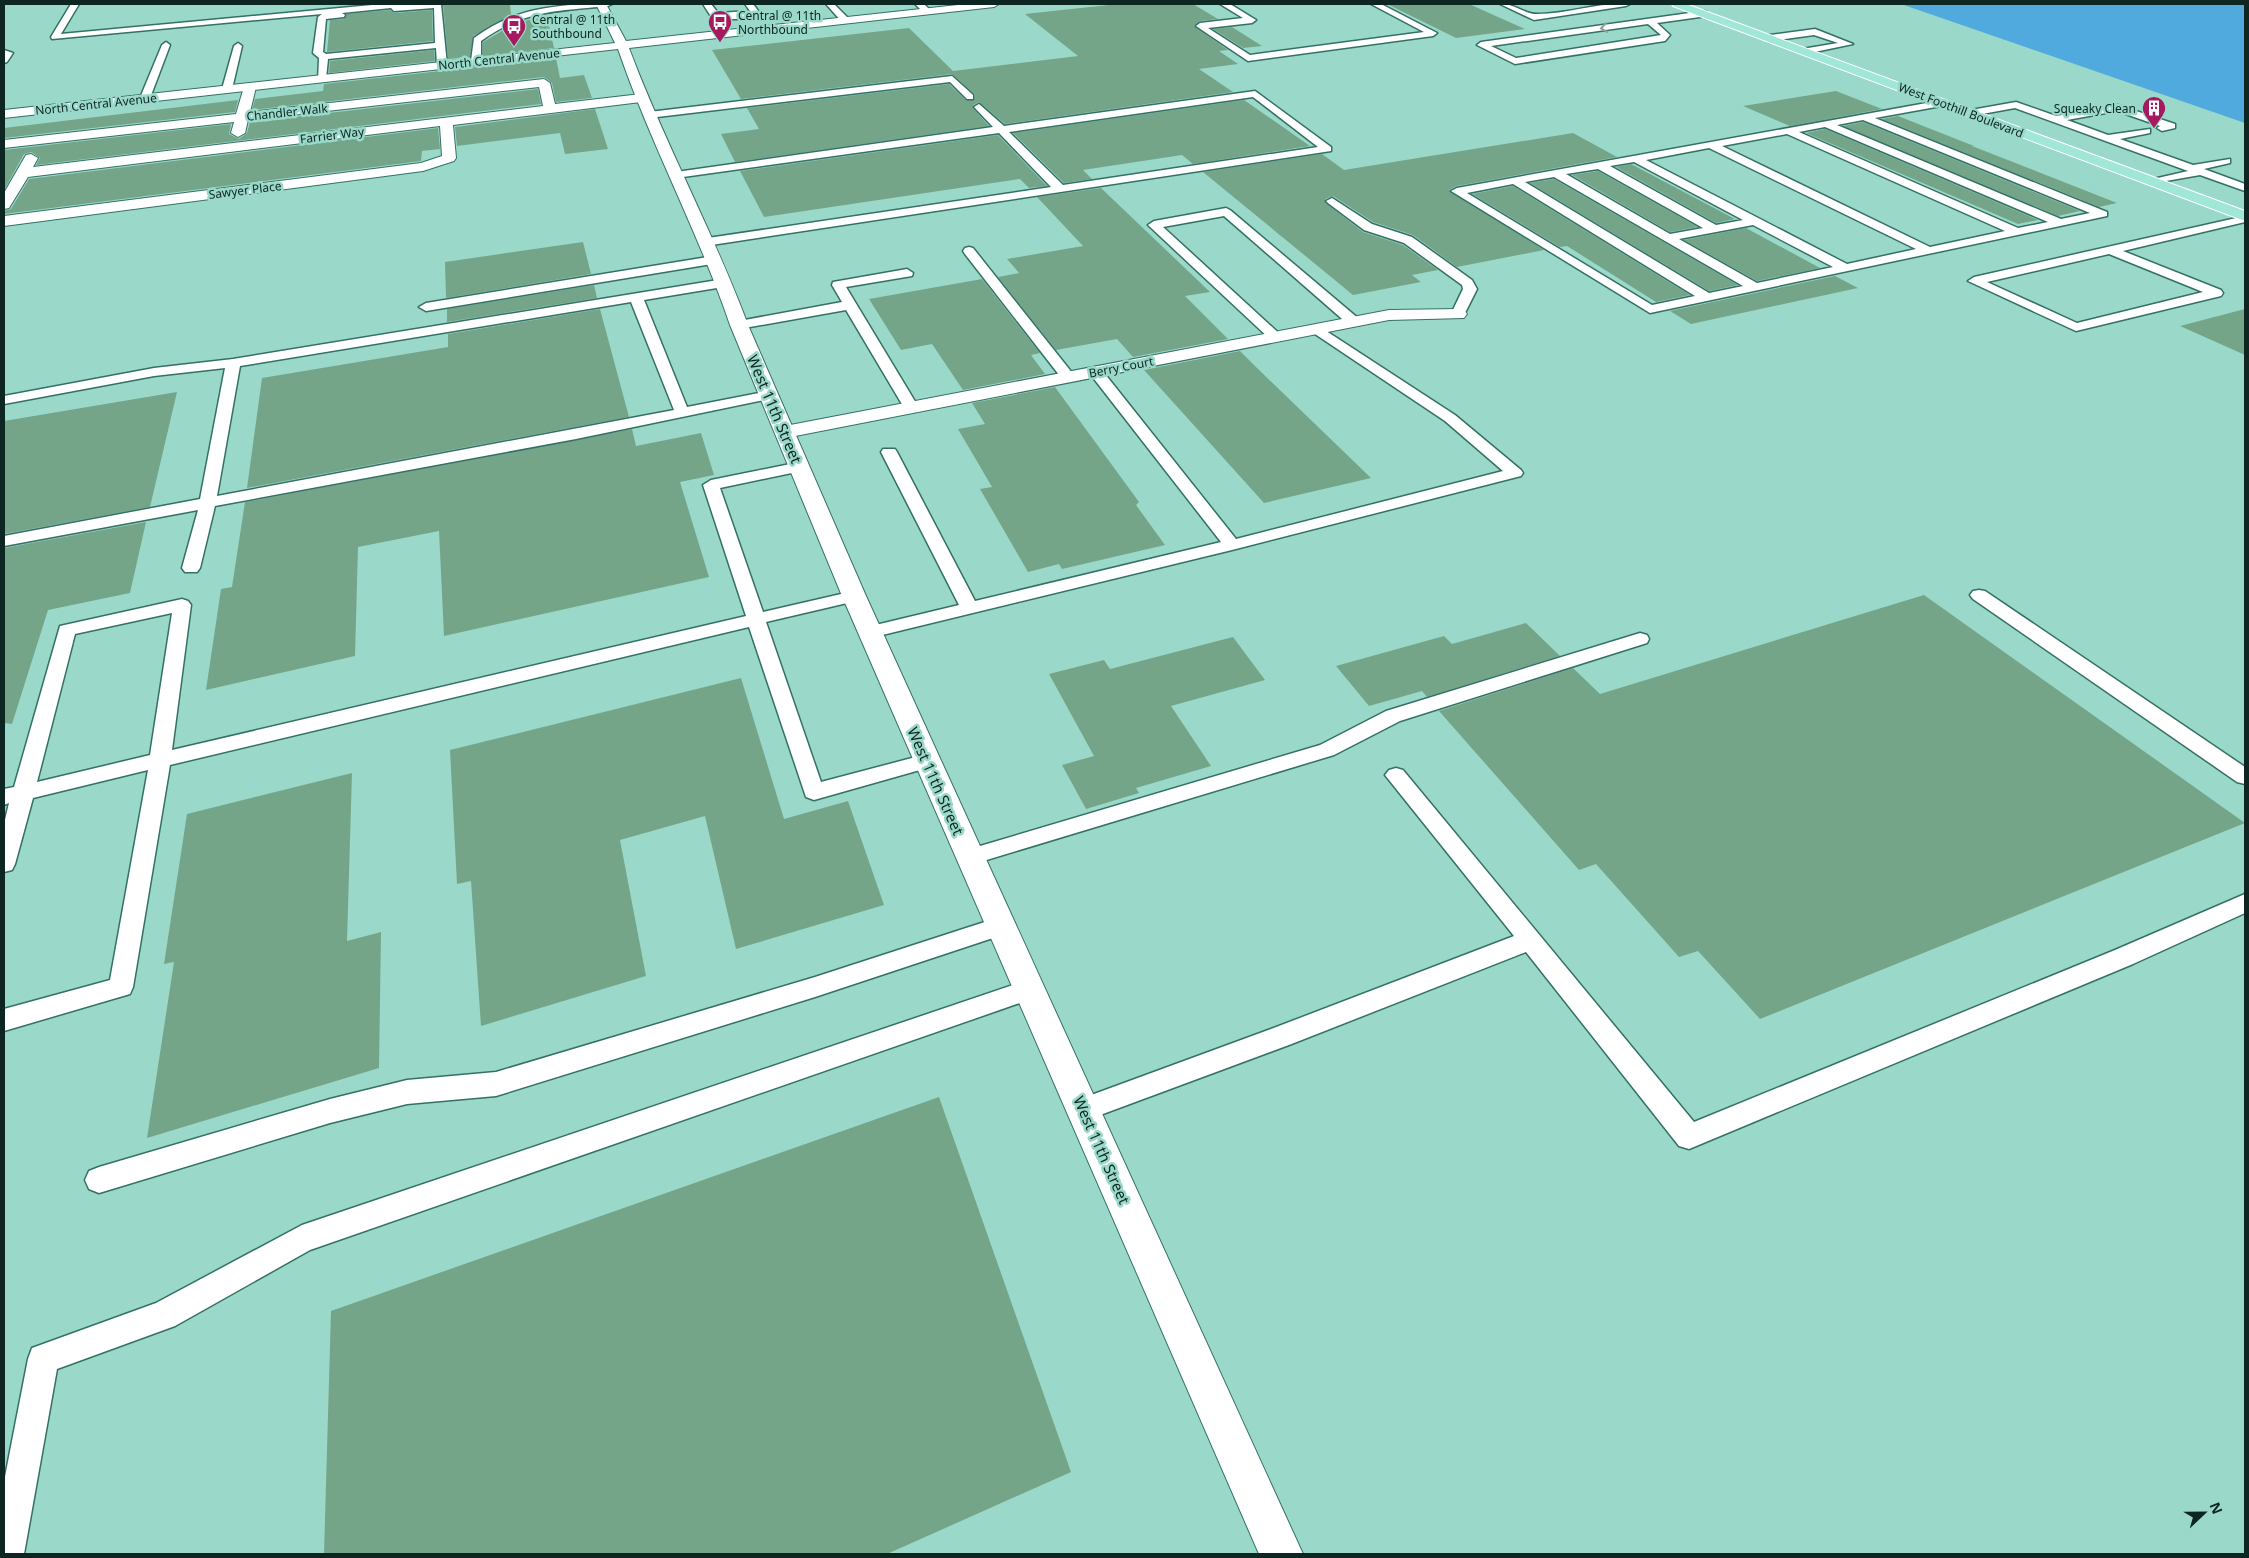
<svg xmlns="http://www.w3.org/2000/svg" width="2249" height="1558" viewBox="0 0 2249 1558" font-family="'Noto Sans',sans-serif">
	<rect width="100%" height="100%" fill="#9ad9c9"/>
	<polygon fill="#51aade" points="1901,4 2245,4 2245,123"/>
	<g fill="#75a588">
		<polygon points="443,4 510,4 511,14 513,15 473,36 470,57 448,59"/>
		<polygon points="1118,4 1193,4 1218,19 1200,21 1194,26 1228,50 1219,51 1238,64 1199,69 1233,92 1005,124 979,102 973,105 973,108 989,126 735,162 721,134 759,129 747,108 949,84 966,100 974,100 975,95 952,74 741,99 712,50 909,28 953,71 1078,56 1025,14"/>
		<polygon points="1387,4 1469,4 1525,29 1456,38"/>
		<polygon points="390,10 394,13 432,10 433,41 327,52 330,20 344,19 347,14"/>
		<polygon points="538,17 547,17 554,48 483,56 483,42 512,25"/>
		<polygon points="1232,27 1262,46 1243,48 1213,29"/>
		<polygon points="434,50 435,61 329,73 330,61"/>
		<polygon points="556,58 560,78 584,75 592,98 556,102 552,83 544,77 252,110 255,99 323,91 324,84"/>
		<polygon points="538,89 541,104 36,165 40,158 31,152 24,154 4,190 4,150 231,124 229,134 239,139 247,133 250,122"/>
		<polygon points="1836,91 1882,109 1790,126 1743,106"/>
		<polygon points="238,100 235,112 4,138 4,128"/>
		<polygon points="1244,100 1310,146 1193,164 1182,155 1083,170 1092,179 1064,183 1013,133"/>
		<polygon points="595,109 608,149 565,154 560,133 457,146 455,127"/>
		<polygon points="1898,116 1974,146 1972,146 2117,203 2099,207 1882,119"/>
		<polygon points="1863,122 2080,211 2058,216 1843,126"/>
		<polygon points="438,128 440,149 422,151 421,161 4,214 4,211 11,209 29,179"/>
		<polygon points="1825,129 2038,220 2018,224 1806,133"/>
		<polygon points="1573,133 1617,157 1457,186 1449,190 1544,250 1457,267 1413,235 1373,222 1333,196 1325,199 1327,204 1363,232 1403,245 1438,270 1412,275 1421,282 1353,295 1203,172 1322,154 1344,170"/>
		<polygon points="998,135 1047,186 1029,188 1020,179 764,217 740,171"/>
		<polygon points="1631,164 1735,219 1716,223 1616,167"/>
		<polygon points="1598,171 1698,227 1670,232 1572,175"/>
		<polygon points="1554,179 1738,285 1709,291 1530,183"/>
		<polygon points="1513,186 1690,295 1656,302 1567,246 1560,247 1472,194"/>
		<polygon points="1101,188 1210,292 1185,296 1228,339 1133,357 1117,339 1056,350 998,277 1019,273 1007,259 1083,246 1037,197"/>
		<polygon points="1746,228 1820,268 1757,281 1684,240"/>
		<polygon points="583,242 591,274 446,298 445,262"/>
		<polygon points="1835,276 1858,288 1691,324 1670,311"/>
		<polygon points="982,279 1040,353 1031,355 1045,374 963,390 932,344 901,350 869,299"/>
		<polygon points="594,285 597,298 447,322 447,309"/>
		<polygon points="600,309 629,417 247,488 262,378 448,347 448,334"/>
		<polygon points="2245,309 2245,355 2180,326"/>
		<polygon points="1240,351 1257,368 1371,478 1264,503 1144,370"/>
		<polygon points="1055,387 1139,502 1136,505 1165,545 1062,569 1059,564 1028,572 980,489 992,487 958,429 985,424 972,403"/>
		<polygon points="177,392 150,507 4,534 4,421"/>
		<polygon points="632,429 636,446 701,433 714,475 680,482 709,577 444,636 439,531 358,547 355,656 206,690 221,589 232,587 245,502"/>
		<polygon points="146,522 130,593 48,610 12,724 4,723 4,548"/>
		<polygon points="1924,595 2245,823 1760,1019 1698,951 1679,957 1596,864 1579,870 1439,711 1573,668 1600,694"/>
		<polygon points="1526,623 1560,656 1427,697 1422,691 1369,706 1336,666 1444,636 1452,644"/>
		<polygon points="1233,637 1265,680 1171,706 1211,766 1136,788 1139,793 1086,809 1062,765 1094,756 1049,674 1104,660 1110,669"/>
		<polygon points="741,678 784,819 848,801 884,905 736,949 705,816 620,840 646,976 481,1026 471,881 457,884 450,750"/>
		<polygon points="352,773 347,941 381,932 379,1068 147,1138 174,962 164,964 187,814"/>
		<polygon points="939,1097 1071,1472 887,1554 324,1554 331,1311"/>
	</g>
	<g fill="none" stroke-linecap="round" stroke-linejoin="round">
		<g stroke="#337164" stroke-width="3">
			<g id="lane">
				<path d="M71 4H79L61 34 383 4H441L447 65 442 68 437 65 436 48 328 59 326 79 318 81 319 58 313 53 318 17 322 14 52 39 51 37ZM391 8 394 11 434 8 435 43 326 54 323 52 326 19 344 17 345 15 342 13Z"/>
				<path d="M583 4H612L608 6C559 11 523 10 481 41V61L476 64 471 61 474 38C510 12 540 7 583 4Z"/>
				<polygon points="703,4 711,4 718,13 750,11 745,4 753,4 759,12 737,19 715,19 712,18"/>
				<polygon points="826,4 834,4 848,18 848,22 842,22"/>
				<polygon points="915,4 924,4 931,11 924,13"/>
				<polygon points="1220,4 1230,4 1256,20 1252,23 1208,28 1250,55 1424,32 1371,4 1381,4 1437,33 1433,36 1248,61 1196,26 1200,23 1243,18"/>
				<path d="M1500 4C1514 3 1524 14 1537 14 1568 14 1599 2 1630 4L1626 6 1534 20Z"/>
				<path d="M1704 11 1707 12V16L1657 23 1670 35 1665 41 1515 64 1477 45 1481 42ZM1648 24 1661 35 1516 58 1491 46Z"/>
				<polygon points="1815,29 1853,44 1805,54 1802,53 1802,49 1838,43 1814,35 1770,41 1766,38 1770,35"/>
				<polygon points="166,42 170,45 150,98 142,100 140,98 162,45"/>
				<polygon points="238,43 242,46 232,89 224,91 222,89 234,46"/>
				<polygon points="4,50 13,53 7,62 4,63"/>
				<polygon points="952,76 973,95 973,99 967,99 950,82 649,118 644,115 649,112"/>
				<path d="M1255 91 1331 147V151L705 246 699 242 701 239 1051 187 999 133 676 178 670 175 676 172 993 127 974 107 979 104 1004 126ZM1253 97 1318 147 1063 185 1009 132Z"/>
				<path d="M1943 100 1948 103 1947 105 1875 118 2107 212V216L1650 313 1451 191 1457 188ZM1863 120 2090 213 2061 219 1837 125ZM1825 127 2048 222 2018 228 1799 132ZM1787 134 2005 231 1930 247 1722 146ZM1709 148 1916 249 1847 264 1646 160ZM1634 162 1743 220 1716 225 1610 166ZM1598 169 1703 228 1670 234 1566 174ZM1554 177 1743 286 1709 293 1525 182ZM1513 184 1695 296 1652 305 1467 193ZM1753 225 1833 267 1757 283 1679 239Z"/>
				<polygon points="2016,102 2056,116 2118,105 2175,124 2175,128 2162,131 2157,128 2160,126 2117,111 2067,120 2108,135 2150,129 2150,133 2120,139 2193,165 2230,159 2230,163 2204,169 2245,184 2245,191 2200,175 2149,184 2149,180 2188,171 2015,108 1971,116 1966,113 1971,110"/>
				<polygon points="1332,198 1372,224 1412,237 1472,280 1477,289 1463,317 1453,317 1451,314 1463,289 1462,285 1404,243 1364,230 1328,203 1326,201"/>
				<polygon points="1226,208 1230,210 1359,319 1361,322 1359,325 1349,325 1224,216 1163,227 1283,337 1276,341 1271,340 1148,225 1154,221"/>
				<path d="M2245 216V222L2123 251 2221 290 2223 293 2221 296 2076 331 1968 281 1974 277ZM2109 254 2203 292 2077 323 1987 282Z"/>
				<polygon points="969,247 973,248 1073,374 1075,377 1073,380 1063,380 965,254 963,251 965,248"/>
				<polygon points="714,256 718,257 720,260 718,263 426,311 419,307 426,303"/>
				<polygon points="907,269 913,273 912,276 846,287 919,408 916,411 906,411 846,310 739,329 732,325 739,321 842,302 832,285 833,282"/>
				<path d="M724 279 730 283 729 286 644 300 687 407 769 391 776 395 774 398 576 439 215 506 200 568 197 572H185L182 568 198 510 4 546V536L200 499 225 368 154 376 4 404V396L154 368 233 359ZM631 302 674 410 217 496 240 366Z"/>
				<polygon points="1317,325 1455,415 1521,470 1523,473 1521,476 1232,550 870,638 863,636 861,632 863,628 959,605 881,452 883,449 895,449 897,452 975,601 1221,542 1091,375 1089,372 1091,369 1101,369 1236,539 1503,471 1445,421 1312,332 1310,329"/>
				<path d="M800 462 806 464 808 467 806 470 720 488 763 612 854 591 860 592 863 596 860 600 766 622 821 782 927 754 934 756 937 761 934 766 814 800 806 797 749 627 170 765 133 987 130 994 4 1031V1009L110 980 148 770 33 798 15 864 12 870 4 872V824L9 803 4 805V789L14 787 60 626 182 599 188 601 191 605 172 750 746 616 703 485 711 480ZM172 613 150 755 37 782 75 634Z"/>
				<polygon points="1979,590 1985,591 2245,767 2245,784 2237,782 1973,599 1970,595 1973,591"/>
				<polygon points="1640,633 1647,635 1649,639 1647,643 1400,721 1334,755 970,865 962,863 959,857 962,851 970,849 1320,745 1386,711"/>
				<polygon points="1396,768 1403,770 1694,1122 2115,950 2245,894 2245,913 2133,964 1689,1149 1679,1146 1526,952 1289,1045 1084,1121 1075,1117 1071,1109 1075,1101 1271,1029 1514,936 1389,780 1385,775 1389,770"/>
				<polygon points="1000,917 1008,919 1012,926 1008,933 815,997 496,1096 407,1104 330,1123 99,1193 89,1189 85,1180 89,1171 99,1167 330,1099 407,1080 496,1072 815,977"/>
				<polygon points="1028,980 1037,983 1040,990 1037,997 310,1250 175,1326 57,1369 24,1554 4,1554 4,1482 28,1359 32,1348 156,1303 302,1225"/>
			</g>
		</g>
		<g stroke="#337164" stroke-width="2">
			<g id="street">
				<polygon points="544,79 550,83 555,104 641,94 647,98 641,102 453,125 456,158 454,161 423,171 4,226 4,216 421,163 442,156 440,126 28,177 9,208 4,209 4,193 26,155 31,154 38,158 33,167 543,106 539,87 248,120 245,133 238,137 231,133 234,122 4,148 4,140 236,114 244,87 250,83 256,87 250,112"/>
				<polygon points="1458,309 1464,310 1467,314 1464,318 1389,320 785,438 778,436 775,432 778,428 785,426 1389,310"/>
			</g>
		</g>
		<g stroke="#337164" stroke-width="2">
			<path id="secondary" d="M596 4H606L626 41 967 4H999L994 7 629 48C664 142 713 231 748 325L866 596 1303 1554H1259L842 596 730 325C698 231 650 143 618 49L4 118V110L615 43Z"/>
		</g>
		<g stroke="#fff" stroke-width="2">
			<polygon id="primary" points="1672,4 1686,4 2245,211 2245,221 1673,6"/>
		</g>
		<use href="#lane" fill="#fff" fill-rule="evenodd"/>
		<use href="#street" fill="#fff" fill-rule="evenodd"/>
		<use href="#secondary" fill="#fff" fill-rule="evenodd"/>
		<use href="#primary" fill="#a0e7d8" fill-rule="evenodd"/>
	</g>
	<defs><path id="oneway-chevron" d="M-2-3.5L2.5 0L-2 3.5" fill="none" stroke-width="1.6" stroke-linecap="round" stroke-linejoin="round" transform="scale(1.25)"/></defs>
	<use stroke="#929d9b" href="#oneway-chevron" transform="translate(1604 28) rotate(172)"/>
	<defs>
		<g id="bus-pin" transform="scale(1.25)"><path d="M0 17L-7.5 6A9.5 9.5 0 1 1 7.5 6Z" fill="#a5195e" stroke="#9ad9c9"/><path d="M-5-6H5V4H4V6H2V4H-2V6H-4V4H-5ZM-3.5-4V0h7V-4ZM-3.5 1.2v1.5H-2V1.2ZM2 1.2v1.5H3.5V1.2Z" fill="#fff"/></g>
		<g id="building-pin" transform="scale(1.25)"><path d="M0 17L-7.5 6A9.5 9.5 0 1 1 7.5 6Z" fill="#a5195e" stroke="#9ad9c9"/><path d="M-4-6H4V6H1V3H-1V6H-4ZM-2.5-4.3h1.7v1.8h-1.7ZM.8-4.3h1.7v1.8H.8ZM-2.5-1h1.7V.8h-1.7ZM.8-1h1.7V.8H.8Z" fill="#fff"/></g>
	</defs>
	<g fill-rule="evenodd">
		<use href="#bus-pin" x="720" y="22"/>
		<use href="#bus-pin" x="514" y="26"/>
		<use href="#building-pin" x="2154" y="108"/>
	</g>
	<g text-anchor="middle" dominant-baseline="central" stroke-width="5" stroke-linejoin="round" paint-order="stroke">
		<g font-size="12" fill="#0d2621" stroke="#9ad9c9" text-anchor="start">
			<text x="738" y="15">Central @ 11th<tspan x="738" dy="14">Northbound</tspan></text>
			<text x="532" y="19">Central @ 11th<tspan x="532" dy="14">Southbound</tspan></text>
			<text x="2136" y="108" text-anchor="end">Squeaky Clean</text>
		</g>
		<g font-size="12" fill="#0d2621" stroke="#9ad9c9">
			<text transform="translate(499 59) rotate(-6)">North Central Avenue</text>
			<text transform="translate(96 104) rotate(-6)">North Central Avenue</text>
			<text transform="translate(1961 110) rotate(21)">West Foothill Boulevard</text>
			<text transform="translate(287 112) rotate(-6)">Chandler Walk</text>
			<text transform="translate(332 135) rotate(-7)">Farrier Way</text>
			<text transform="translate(245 190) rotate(-7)">Sawyer Place</text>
			<text transform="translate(1121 367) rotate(-11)">Berry Court</text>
		</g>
		<g font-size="15" fill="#0d2621" stroke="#9ad9c9">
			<text transform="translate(775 409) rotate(67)">West 11th Street</text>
			<text transform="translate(936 781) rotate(66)">West 11th Street</text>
			<text transform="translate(1102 1150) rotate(66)">West 11th Street</text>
		</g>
	</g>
	<rect width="2249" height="1558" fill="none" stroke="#0d2621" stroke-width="10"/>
	<g transform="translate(2204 1513) rotate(68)" stroke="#9ad9c9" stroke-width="4" paint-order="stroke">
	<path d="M0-4L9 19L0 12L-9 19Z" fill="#0d2621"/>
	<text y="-8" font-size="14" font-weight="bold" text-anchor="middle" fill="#0d2621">N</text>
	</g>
</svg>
